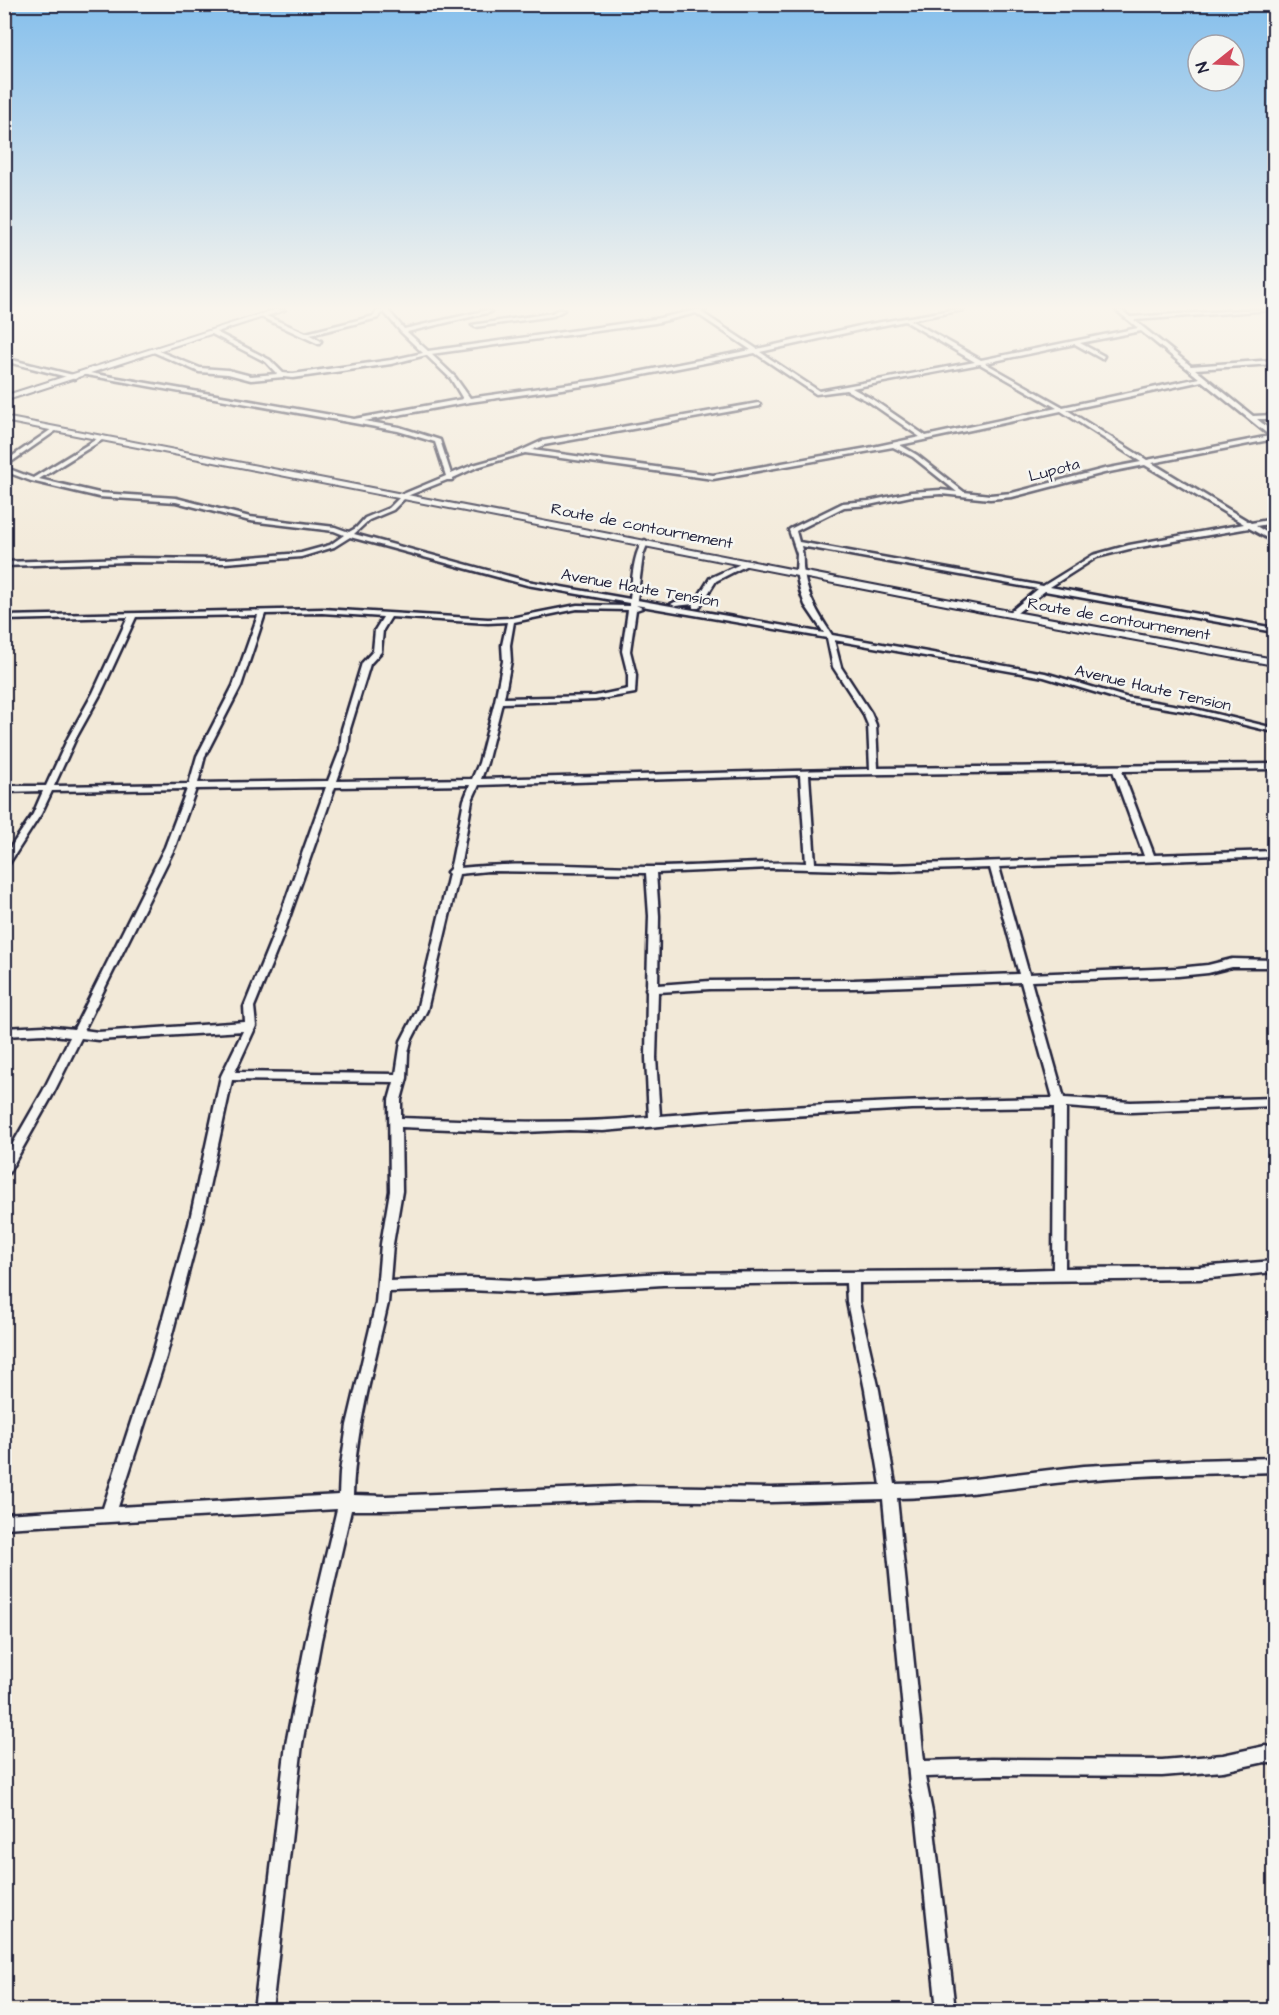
<svg xmlns="http://www.w3.org/2000/svg" width="1279" height="2015" viewBox="0 0 1279 2015" font-family="'Architects Daughter',sans-serif">
	<rect width="100%" height="100%" fill="#f2e9d8"/>
	<filter id="ink" filterUnits="userSpaceOnUse"><feTurbulence type="fractalNoise" baseFrequency=".0167" numOctaves="2"/><feDisplacementMap in="SourceGraphic" scale="12" xChannelSelector="R" yChannelSelector="G"/><feConvolveMatrix kernelMatrix="1 2 1 2 8 2 1 2 1" color-interpolation-filters="sRGB"/></filter>
	<g filter="url(#ink)">
		<g fill="none" stroke-linecap="round" stroke-linejoin="round">
			<g stroke="#22223b" stroke-width="5">
				<g id="minor">
					<path d="M381 310H388L404 329 488 310 491 312 407 332 428 351 655 319 696 310H706L701 312 757 349 864 325 951 310H963L910 320 981 360 1138 328 1116 310H1121L1130 317 1241 310H1271L1134 320 1191 366 1274 360V364L1195 369 1253 416 1274 415V419H1257L1274 433V439L1152 463 1251 523 1274 519V523L1256 526 1274 537V542L1249 528 1129 549 1097 557 1050 587 1274 628V632L1045 591 1013 616H1010V612L1038 589 801 546C804 556 802 565 804 574 808 598 819 615 832 635L1045 673 1125 697 1191 708 1274 728V732L1191 712 1124 701 1044 677 834 640 841 667 871 713 876 725 878 768 1274 764V769L1122 771 1154 855 1274 851V857L999 867 1029 974 1178 968 1208 965 1232 959 1274 960V967H1232L1208 973 1178 976 1031 981 1064 1098 1131 1102 1274 1098V1106L1131 1112 1066 1107 1065 1268 1199 1267 1274 1261V1272L1199 1279 859 1283V1302L879 1390 895 1484 940 1483 1084 1466 1194 1460 1274 1458V1472C1210 1474 1146 1474 1083 1480 1021 1486 959 1497 897 1498L924 1761 991 1759 1162 1760 1223 1755 1265 1746 1274 1748V1764L1265 1762 1223 1771 1162 1776 991 1775 925 1777 932 1812 955 2010H937L916 1812 910 1785 883 1499 771 1502 638 1500 386 1510H351L321 1640 302 1744 272 2010H254L286 1744 306 1640 337 1509 4 1528V1514L103 1508 152 1357 189 1224 221 1076 243 1031 98 1040 81 1038 52 1096 8 1174 4 1176V1159L43 1091 70 1037 44 1034 4 1036V1028L44 1026 74 1029 165 847 187 789 52 791 41 814 7 867 4 868V857L33 814 43 791 4 792V786H46L68 738 93 693 128 617 4 620V616L322 609 488 619 511 618 577 605 629 606V603L527 585 350 537 334 547 301 557 225 563 128 562 4 566V562L128 558 225 559 301 553 330 545 344 535 334 531 250 521 176 502 99 497 31 481 4 471V467L33 478 100 437 102 438V440L39 479 99 493 176 498 250 517 335 527 349 532 356 528 365 518 389 508 403 494 446 476 435 442 398 431 81 374 84 372 354 419 463 399 451 379 426 355 391 364 293 378 283 377 251 380 228 374 199 372 151 351 156 350 200 368 228 370 251 376 277 374 266 362 210 333V331H214L270 360 283 373 293 374 391 360 423 353 401 332 384 312 380 314 378 318 310 335 321 341 319 344 259 316 264 315 306 333 374 316 376 312ZM696 313 751 350 597 380 470 398 455 377 431 354 655 323ZM905 321 975 362 819 391 760 352 864 329ZM1141 331 1199 378 1063 407 985 363 1075 344 1102 359 1104 356 1080 343ZM755 353 816 394 846 390 868 401 920 437 868 448 713 475 532 450 544 445 760 406V404L758 403 542 441 516 453 473 465 451 474 440 440 399 427 364 421 470 402 597 384ZM980 364 1057 408 926 436 872 399 852 388ZM1202 381 1270 436 1147 460 1067 410ZM1061 411 1141 462 1104 469 1012 493 990 495 964 492 917 455 900 445ZM893 447 913 457 957 492 941 490 911 492 869 501 843 503 790 529 789 530 797 554 796 572 800 591 805 605 824 633 637 600 643 555 648 542 645 540C633 549 632 584 630 599L527 581 354 534 369 520 393 510 407 496 447 480H452L453 478 477 467 525 453 713 479ZM1145 465 1244 524 1129 545 1093 555 1043 586 799 542 796 531 844 507 869 505 911 496 941 494 990 499 1012 497 1104 473ZM636 605 827 638 833 667 863 713 868 725 870 769 481 779 487 763 502 703 595 700 635 693 636 675 630 651 636 610 642 608ZM577 609 628 610 622 651 628 675V689L595 696 504 698 511 661 510 645 514 622ZM322 613 383 617 375 630 373 651 362 663 342 729 340 750 328 781 198 783 205 756 241 686 265 614ZM258 615 233 686 197 756 189 784 54 786 76 738 101 693 136 617ZM391 617 488 623 507 622 502 645 503 661 495 701 479 763 472 779 337 781 348 750 350 729 370 664 381 652 383 630ZM1113 771 1144 856 891 865 815 863 809 775ZM800 775 806 863C754 861 702 867 649 867 586 867 523 861 460 868L472 800 479 785ZM470 785 464 800 452 861 450 869 447 872 449 874 417 1010 401 1041 396 1074 235 1072 256 1026 254 1007 282 938 335 787ZM326 787 272 938 244 1007 245 1022 98 1032 84 1030 175 847 196 789ZM771 868 891 871 990 868 1019 974 854 980 710 981 658 985 659 916 656 873ZM488 871 646 873 649 916 647 986 646 989 647 991 646 1058 649 1117C566 1125 484 1121 401 1118V1100L407 1078 408 1053 411 1041 427 1010 459 874ZM1021 982 1053 1098C922 1100 791 1105 660 1116L656 1058 658 992 710 989 854 988ZM232 1080 394 1082 389 1100 390 1191 381 1244 376 1303 347 1425 340 1472 339 1495 118 1507 166 1357 201 1224ZM1054 1107 1053 1269 976 1271 663 1273 534 1281 469 1278 390 1281 393 1244 402 1191 401 1127 525 1132 569 1130 603 1131 740 1119 911 1109ZM846 1283 847 1302 865 1390 881 1485 771 1488 638 1486 386 1496 353 1495C355 1430 374 1366 388 1303L389 1292 469 1290 534 1293 663 1285Z"/>
					<polygon points="557,310 564,310 553,316 475,327 472,325 552,313"/>
					<polygon points="4,358 77,376 78,377 75,379 4,361"/>
					<polygon points="52,429 57,430 4,467 4,462"/>
					<polygon points="747,561 753,562 716,581 699,608 693,608 694,604 675,606 671,604 675,602 697,599 710,578"/>
				</g>
			</g>
			<g stroke="#22223b" stroke-width="4">
				<polygon id="tertiary" points="4,417 982,606 1274,659 1274,665 982,612 4,421"/>
			</g>
			<g stroke="#22223b" stroke-width="4">
				<polygon id="secondary" points="274,310 285,310 4,401 4,396"/>
			</g>
			<use href="#minor" fill="#f6f6f2" fill-rule="evenodd"/>
			<use href="#tertiary" fill="#f6f6f2" fill-rule="evenodd"/>
			<use href="#secondary" fill="#f6f6f2" fill-rule="evenodd"/>
		</g>
	</g>
	<linearGradient id="sky" x2="0" y2="1"><stop stop-color="#85bfec"/><stop offset="0.52" stop-color="#f9f5ed"/><stop offset="1" stop-color="#f9f5ed" stop-opacity="0"/></linearGradient>
	<rect width="1279" height="592" fill="url(#sky)"/>
	<g text-anchor="middle" dominant-baseline="central" stroke-width="5" stroke-linejoin="round" paint-order="stroke">
		<g font-size="16" fill="#22223b" stroke="#f6f6f2">
			<text transform="translate(1054 470) rotate(-15)">Lupota</text>
			<text transform="translate(642 526) rotate(11)">Route de contournement</text>
			<text transform="translate(640 588) rotate(10)">Avenue Haute Tension</text>
			<text transform="translate(1119 619) rotate(10)">Route de contournement</text>
			<text transform="translate(1153 688) rotate(13)">Avenue Haute Tension</text>
		</g>
	</g>
	<rect width="1279" height="2015" fill="none" stroke="#f6f6f2" stroke-width="24"/>
	<rect x="12" y="12" width="1255" height="1991" fill="none" stroke="#22223b" stroke-width="2" filter="url(#ink)"/>
	<g transform="translate(1216 63) rotate(252)"><circle r="28" fill="#f6f6f2" stroke="#a1a1a9" stroke-width="1.5"/>
	<path d="M0-4.5L10 22L0 15L-10 22Z" fill="#d1495b"/>
	<text y="-9" font-size="16" font-weight="bold" text-anchor="middle" fill="#22223b">N</text>
	</g>
</svg>
